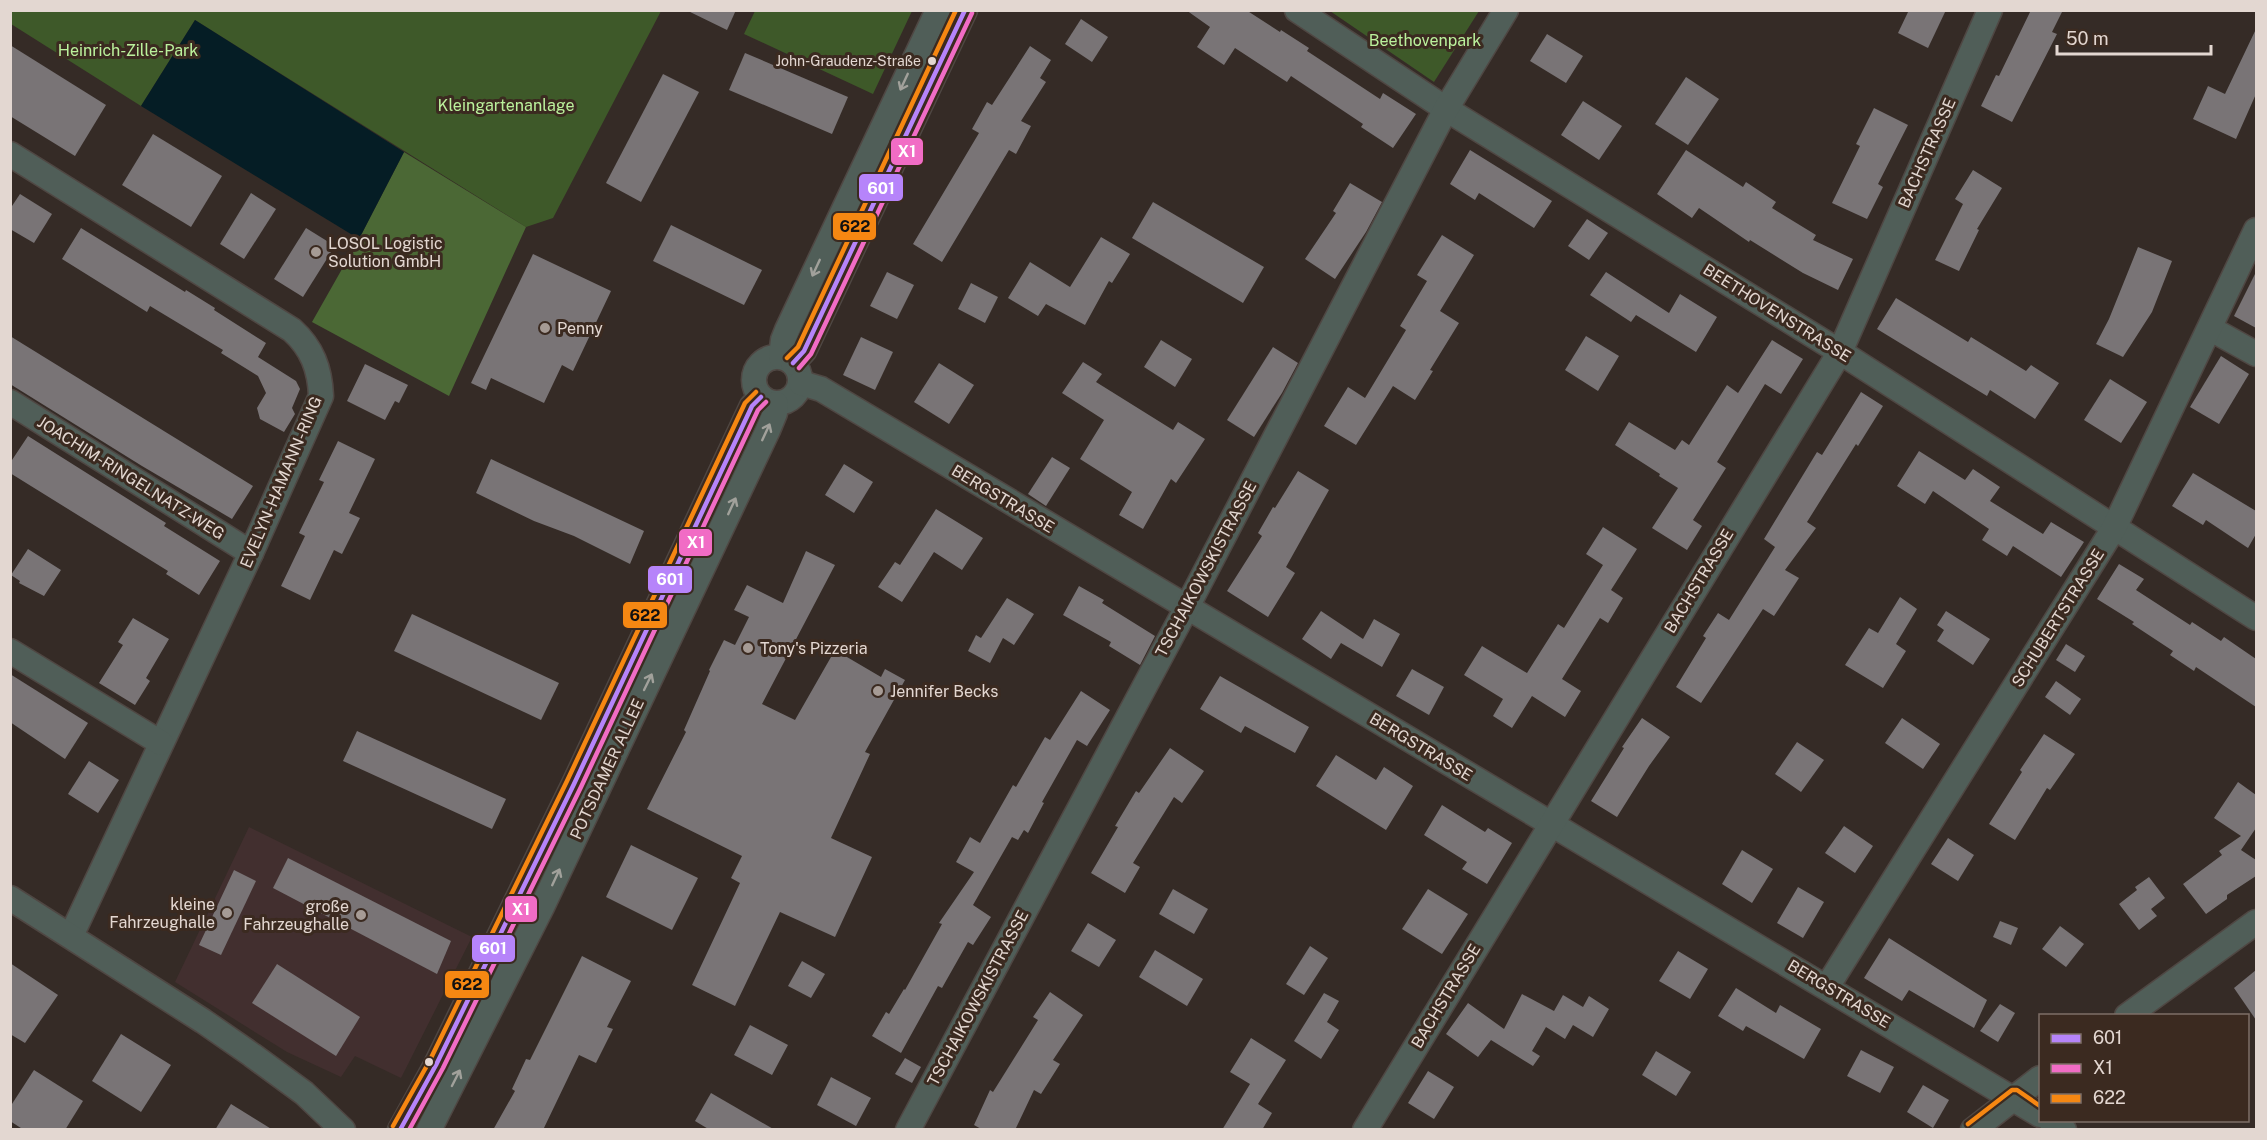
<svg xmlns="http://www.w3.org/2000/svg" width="2267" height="1140" viewBox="0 0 2267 1140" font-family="'Public Sans',sans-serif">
	<rect width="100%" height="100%" fill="#352b26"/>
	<polygon fill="#422f2f" points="249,827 472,937 401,1078 355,1056 341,1077 287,1052 175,982"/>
	<g fill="#3e5929">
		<polygon points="10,11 661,11 553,218 526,227 195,20 141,106 11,24"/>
		<polygon points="755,11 755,10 912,11 873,94 744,34"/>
		<polygon points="1330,11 1479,11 1434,82"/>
	</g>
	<polygon fill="#4b6835" points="404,152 526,227 449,396 312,322 359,239"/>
	<polygon fill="#051d25" points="195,20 404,152 359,239 141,106"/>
	<g fill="#797476">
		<polygon points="686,10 736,10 727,30"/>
		<polygon points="1186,10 1246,10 1280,32 1281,30 1309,48 1307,51 1380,99 1383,93 1416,114 1393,148 1361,127 1363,124 1291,76 1287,82 1235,48 1224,65 1197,47 1210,27"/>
		<polygon points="1909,10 1946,10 1928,48 1898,33"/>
		<polygon points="2031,10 2063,10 2052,32 2057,34 2012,122 1981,106 1996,75 1999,76"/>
		<polygon points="1081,19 1108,37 1092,62 1065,44"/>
		<polygon points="2256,29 2256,94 2236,139 2193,119 2208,86 2225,94"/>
		<polygon points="1547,34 1583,56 1566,83 1530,61"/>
		<polygon points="10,45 106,105 75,156 10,116"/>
		<polygon points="1030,46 1051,60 1040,78 1046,82 1021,121 1031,126 1016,154 1009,150 942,262 913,244 979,133 972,129 987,102 992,105"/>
		<polygon points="745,53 848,97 832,134 729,90"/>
		<polygon points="663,74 699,92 641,202 606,183"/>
		<polygon points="1686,77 1719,99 1688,145 1655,124"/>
		<polygon points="1583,101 1622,126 1599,160 1561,135"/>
		<polygon points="1874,108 1908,125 1878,184 1883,187 1867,219 1832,203 1860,146 1856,144"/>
		<polygon points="153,134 222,176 191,227 122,185"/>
		<polygon points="1470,150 1552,201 1534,228 1479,193 1475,200 1450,184"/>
		<polygon points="1686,150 1743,187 1746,182 1776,202 1772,208 1816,235 1813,240 1853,259 1838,290 1803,273 1750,240 1749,242 1699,208 1692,218 1657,194"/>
		<polygon points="1973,170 2002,188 1977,229 1979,230 1959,271 1935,260 1963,204 1955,199"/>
		<polygon points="1350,183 1382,202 1366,232 1335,279 1305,259 1336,213 1333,211"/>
		<polygon points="251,193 276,209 244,259 220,244"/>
		<polygon points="20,194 52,214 34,243 10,229 10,209"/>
		<polygon points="1153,202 1264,267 1243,303 1132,238"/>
		<polygon points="1587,219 1608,233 1589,260 1568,246"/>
		<polygon points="671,225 762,270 744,305 653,261"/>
		<polygon points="81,228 185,292 186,290 215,308 214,310 266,343 258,357 296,381 300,389 292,408 295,414 284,432 260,419 257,408 266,393 258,376 221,353 223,350 150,306 147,312 62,259"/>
		<polygon points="306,228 335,246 303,297 274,279"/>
		<polygon points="1442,235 1474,255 1440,311 1459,323 1430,370 1433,371 1415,400 1393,386 1356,445 1324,426 1348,387 1365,398 1406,330 1400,326 1427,281 1417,275"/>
		<polygon points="1101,237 1130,254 1112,283 1109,281 1085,325 1046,304 1038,316 1008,298 1030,262 1070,287"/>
		<polygon points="2138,247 2172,261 2152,312 2123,357 2096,344 2109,319"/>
		<polygon points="533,254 611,291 573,371 562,365 544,403 491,378 486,390 471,383"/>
		<polygon points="887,272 914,285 897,319 870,306"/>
		<polygon points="1606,272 1669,313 1680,294 1717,317 1696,352 1636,315 1631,322 1590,295"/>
		<polygon points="2256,272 2256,328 2234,316"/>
		<polygon points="971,283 998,297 985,323 958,309"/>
		<polygon points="1896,298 1968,342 1971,337 2026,371 2031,365 2059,383 2035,419 1990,390 1987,396 1877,329"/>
		<polygon points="10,336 253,486 232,519 142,466 10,384"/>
		<polygon points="1586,336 1619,356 1598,391 1565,370"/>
		<polygon points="861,337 893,352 875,390 843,375"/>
		<polygon points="1161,340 1192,359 1175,387 1144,367"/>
		<polygon points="1772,340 1803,359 1781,394 1765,384 1717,462 1726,468 1693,520 1702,526 1687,550 1652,528 1678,488 1659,476 1660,474 1615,445 1629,422 1675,450 1682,440 1689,445 1727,385 1738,393"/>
		<polygon points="1273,347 1298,363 1282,393 1254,437 1227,420"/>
		<polygon points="2221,356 2249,374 2219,424 2190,407"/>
		<polygon points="1083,362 1102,374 1096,382 1173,430 1178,422 1205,439 1176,483 1171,479 1143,529 1119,515 1132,492 1080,459 1104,420 1062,393"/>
		<polygon points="939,363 974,385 949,424 914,402"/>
		<polygon points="365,364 408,385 399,403 395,401 385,420 347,401"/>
		<polygon points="2110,379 2147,402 2121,443 2084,420"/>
		<polygon points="1861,392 1883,406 1858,446 1856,444 1807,522 1816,528 1785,570 1799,578 1774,616 1763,609 1701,703 1676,687 1706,638 1703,636 1718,613 1729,620 1775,547 1764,539 1817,452 1822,455"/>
		<polygon points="28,436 166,523 164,526 220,561 199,595 166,574 168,571 10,473 10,463"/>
		<polygon points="338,441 375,459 349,513 360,518 342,554 334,550 310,600 281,586 305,536 299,533 324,482 319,480"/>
		<polygon points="1919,451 1965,480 1973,469 2000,487 1990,501 2043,534 2051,522 2084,542 2061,577 2013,546 2007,556 1982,540 1989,529 1933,491 1925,504 1897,486"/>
		<polygon points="1052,457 1070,468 1046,506 1028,494"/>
		<polygon points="491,459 644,531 630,564 574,536 534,521 476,493"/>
		<polygon points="844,464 873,482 854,513 825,495"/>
		<polygon points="1298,471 1329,490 1286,567 1295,573 1268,617 1227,591 1262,536 1258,533 1273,507 1275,508"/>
		<polygon points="2193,473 2256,511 2256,534 2248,548 2206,520 2203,525 2172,506"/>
		<polygon points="936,509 983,538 962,570 934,552 902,602 878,587 895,562 900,565"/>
		<polygon points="1603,527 1637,549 1611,590 1623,598 1608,623 1600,618 1562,679 1581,691 1565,717 1532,696 1512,728 1493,716 1503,699 1464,675 1482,646 1527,673 1558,624 1564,628 1603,565 1586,554"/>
		<polygon points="28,549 61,570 44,596 19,583 20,581 11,575"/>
		<polygon points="806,551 835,565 762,704 795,720 835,650 881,677 885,669 905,680 865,752 870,754 831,838 872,857 835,937 780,912 735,1006 692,985 740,883 731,878 742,856 647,809 686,732 684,730 710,671 709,670 724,640 735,645 749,617 734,610 747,585 783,603"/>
		<polygon points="2119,564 2144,579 2136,590 2190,625 2192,622 2221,641 2224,637 2256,659 2256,707 2196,667 2194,671 2170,655 2173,651 2132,624 2134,622 2097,599"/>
		<polygon points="1079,586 1104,600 1102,603 1155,636 1140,665 1109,646 1111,642 1063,615"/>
		<polygon points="1900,597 1917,609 1896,644 1906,651 1883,688 1845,665 1869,628 1878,633"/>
		<polygon points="1007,598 1034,614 1014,645 1003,638 990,663 968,651 976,635 981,638"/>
		<polygon points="1321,611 1363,639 1374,619 1400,634 1382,667 1341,643 1331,659 1302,639"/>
		<polygon points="1946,611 1990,639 1973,665 1937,641 1944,630 1937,625"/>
		<polygon points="412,614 559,683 541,720 394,651"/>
		<polygon points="133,618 169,639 146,678 150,681 135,705 99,683 123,645 118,642"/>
		<polygon points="2066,644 2085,656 2075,672 2056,660"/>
		<polygon points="1412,669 1444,687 1429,715 1396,696"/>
		<polygon points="10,674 88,723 65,759 10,722"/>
		<polygon points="1220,676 1309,727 1295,753 1245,726 1241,733 1200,709"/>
		<polygon points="2056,681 2081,699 2070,715 2045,697"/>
		<polygon points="1081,691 1110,710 1087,746 1077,740 1042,802 1044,803 1028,833 1024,830 1018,840 1012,837 973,905 991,917 973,945 968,942 942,988 938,986 901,1053 872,1036 886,1012 889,1014 904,989 905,990 942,924 939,923 974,872 956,862 970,837 980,843 1013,785 1016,787 1045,737 1050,740"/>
		<polygon points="1642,718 1670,737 1649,766 1617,817 1591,801 1624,748 1622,747"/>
		<polygon points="1902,718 1940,744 1923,769 1885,743"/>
		<polygon points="357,731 506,799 492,829 343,761"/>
		<polygon points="2044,734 2075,754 2050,790 2047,788 2015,840 1989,824 2022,772 2020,770"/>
		<polygon points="1797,742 1824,760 1801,792 1775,774"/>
		<polygon points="1170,748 1204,771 1182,803 1174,797 1133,863 1140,867 1125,893 1091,873 1118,827 1115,826 1136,791 1139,793"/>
		<polygon points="1336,755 1376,780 1384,767 1413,786 1386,830 1316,786"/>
		<polygon points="89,761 119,780 98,813 68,794"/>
		<polygon points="2238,782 2256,795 2256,828 2241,850 2256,860 2256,876 2227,895 2227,899 2206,914 2183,884 2222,855 2219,851 2241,836 2214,818"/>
		<polygon points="1442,805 1485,832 1488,828 1512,843 1487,884 1462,869 1467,862 1424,835"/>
		<polygon points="1844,826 1873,846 1855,873 1825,853"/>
		<polygon points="1948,838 1974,855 1958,881 1931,864"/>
		<polygon points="631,845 698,878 672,930 606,897"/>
		<polygon points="1742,850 1773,869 1752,903 1722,884"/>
		<polygon points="288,858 451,941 437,974 273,888"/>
		<polygon points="234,870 256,881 221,955 199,945"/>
		<polygon points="2149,877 2165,898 2151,909 2157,916 2139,930 2119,904 2137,890 2135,887"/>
		<polygon points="1798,887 1824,902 1803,938 1777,923"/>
		<polygon points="1173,889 1208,909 1194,934 1159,914"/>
		<polygon points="1428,889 1468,914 1442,954 1402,929"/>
		<polygon points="2000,921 2018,928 2011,945 1993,937"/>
		<polygon points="1088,923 1116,940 1099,967 1071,951"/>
		<polygon points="2060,926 2084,944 2066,967 2042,949"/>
		<polygon points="1889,938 1987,1000 1974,1028 1909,990 1902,1001 1864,978"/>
		<polygon points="1310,946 1328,958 1304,995 1286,984"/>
		<polygon points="1155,950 1203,979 1187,1006 1139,977"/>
		<polygon points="1678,951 1708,969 1690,999 1659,981"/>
		<polygon points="582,956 631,981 607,1027 613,1029 596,1063 579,1055 543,1130 493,1130 515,1091 512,1089 526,1059 530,1060"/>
		<polygon points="802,961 825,974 811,998 788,986"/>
		<polygon points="10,963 58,995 25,1043 10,1034"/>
		<polygon points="277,964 360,1017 336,1056 252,1003"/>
		<polygon points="2256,970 2256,1020 2234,988"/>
		<polygon points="1736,988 1776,1013 1780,1005 1821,1029 1804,1059 1746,1026 1743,1031 1718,1016"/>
		<polygon points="1050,992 1083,1015 1053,1060 1060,1064 1041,1094 1034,1090 1015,1130 983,1130 974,1125 990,1090 993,1092 1038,1020 1033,1017"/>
		<polygon points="1324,993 1339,1001 1327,1022 1339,1030 1321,1059 1294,1041"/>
		<polygon points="1522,994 1554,1011 1563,995 1583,1007 1589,996 1609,1009 1593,1037 1573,1025 1565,1039 1546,1027 1532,1051 1540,1056 1533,1066 1491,1040 1478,1057 1446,1034 1468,1003 1504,1029"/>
		<polygon points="2000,1004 2015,1013 1998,1042 1980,1031"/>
		<polygon points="750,1025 788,1045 772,1075 734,1055"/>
		<polygon points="121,1034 171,1065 141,1112 92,1081"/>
		<polygon points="1251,1038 1286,1060 1258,1104 1272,1113 1262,1130 1222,1130 1250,1084 1230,1072"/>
		<polygon points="1861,1050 1894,1067 1880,1093 1847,1076"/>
		<polygon points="1656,1051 1691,1072 1676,1096 1642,1075"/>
		<polygon points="905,1058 921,1067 912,1083 895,1074"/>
		<polygon points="34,1070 83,1101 65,1130 24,1130 10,1121 10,1107"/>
		<polygon points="1428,1071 1454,1087 1434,1119 1408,1103"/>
		<polygon points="831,1077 871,1098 856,1126 817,1105"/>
		<polygon points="1923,1085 1949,1100 1933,1128 1907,1112"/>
		<polygon points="711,1093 775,1130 710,1130 695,1121"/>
		<polygon points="231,1104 273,1130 215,1130"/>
	</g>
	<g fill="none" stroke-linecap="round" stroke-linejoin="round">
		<g stroke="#4f4743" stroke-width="27">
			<g id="minor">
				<polyline points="1297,10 1446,109 1840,352 2256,618"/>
				<path d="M10 154 292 330C312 348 320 369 321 396L251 553 71 936"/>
				<polyline points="2211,329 2256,354"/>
				<circle cx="777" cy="380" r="23"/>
				<polyline points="781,357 783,340 787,330 938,10"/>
				<polyline points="793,363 804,351 965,10"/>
				<polyline points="801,383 821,389 2040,1115"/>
				<polyline points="10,402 251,553"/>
				<polyline points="10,651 161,743"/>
				<polyline points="10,898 203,1021 252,1055 304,1093 343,1130"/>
				<polyline points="1827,987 2114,528 2256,230"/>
				<polyline points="2127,1016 2256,922"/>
				<polyline points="2050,1120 2064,1130"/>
				<polyline points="400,1130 436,1065 574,784 752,406 761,397"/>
				<polyline points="429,1130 542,907 768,430 775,413 776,404"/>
				<polyline points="908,1130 1187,607 1446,109 1506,10"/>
				<polyline points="1365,1130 1840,352 1990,10"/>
				<polyline points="1973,1130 2040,1078"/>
			</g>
		</g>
		<use href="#minor" stroke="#505e58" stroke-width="24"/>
		<g stroke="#3b2a20" stroke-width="9">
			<g id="bus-1">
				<polyline points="793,363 804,351 965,10"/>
				<polyline points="400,1130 436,1065 574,784 752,406 761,397"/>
			</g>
		</g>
		<g stroke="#3b2a20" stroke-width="9">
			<g id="bus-2">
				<polyline points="799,368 811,354 972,13"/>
				<polyline points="409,1130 443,1068 581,787 758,410 766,402"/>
			</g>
		</g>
		<g stroke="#3b2a20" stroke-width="9">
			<g id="bus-3">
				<polyline points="787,358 798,347 956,10"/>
				<polyline points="1968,1124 2012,1090 2017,1090 2040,1106"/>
				<polyline points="393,1126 429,1062 567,781 745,403 756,392"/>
			</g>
		</g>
		<use href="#bus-1" stroke="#b684fa" stroke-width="4.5"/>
		<use href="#bus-2" stroke="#f16cc5" stroke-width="4.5"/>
		<use href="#bus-3" stroke="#f68712" stroke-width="4.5"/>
	</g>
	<defs><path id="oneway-shaft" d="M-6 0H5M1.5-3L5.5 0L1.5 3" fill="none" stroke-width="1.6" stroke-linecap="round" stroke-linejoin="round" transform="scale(1.5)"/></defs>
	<g stroke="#a1a19b">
		<use href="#oneway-shaft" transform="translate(904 82) rotate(115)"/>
		<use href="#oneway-shaft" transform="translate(816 268) rotate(115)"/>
		<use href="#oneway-shaft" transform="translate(766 432) rotate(-65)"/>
		<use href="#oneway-shaft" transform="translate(732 506) rotate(-65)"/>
		<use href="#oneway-shaft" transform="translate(648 682) rotate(-64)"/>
		<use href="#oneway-shaft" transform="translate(556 877) rotate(-65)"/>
		<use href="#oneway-shaft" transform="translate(456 1078) rotate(-63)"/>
	</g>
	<g fill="#e3d7d1" stroke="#3b2a20" stroke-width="2">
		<circle cx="932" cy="61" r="5"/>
		<circle cx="429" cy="1062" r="5"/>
	</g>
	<g fill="#a69b95" stroke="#3b2a20" stroke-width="2">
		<circle cx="316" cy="252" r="6"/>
		<circle cx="545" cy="328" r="6"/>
		<circle cx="748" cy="648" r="6"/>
		<circle cx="878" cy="691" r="6"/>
		<circle cx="227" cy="913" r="6"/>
		<circle cx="361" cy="915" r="6"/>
	</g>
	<g text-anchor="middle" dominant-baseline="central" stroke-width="6" stroke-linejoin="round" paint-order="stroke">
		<g font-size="14" fill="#e3d7d1" stroke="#3b2a20" text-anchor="end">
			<text x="921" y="61">John-Graudenz-Straße</text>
		</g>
		<g font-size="16" fill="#bbf19c" stroke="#3b2a20">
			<text x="1425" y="40">Beethovenpark</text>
			<text x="128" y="50">Heinrich-Zille-Park</text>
			<text x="506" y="105">Kleingartenanlage</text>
		</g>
		<g font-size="16" fill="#e3d7d1" stroke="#3b2a20">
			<text transform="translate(1927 153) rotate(-66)">BACHSTRASSE</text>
			<text transform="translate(1777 313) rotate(32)">BEETHOVENSTRASSE</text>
			<text transform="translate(131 478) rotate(32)">JOACHIM-RINGELNATZ-WEG</text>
			<text transform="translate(281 482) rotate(-67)">EVELYN-HAMANN-RING</text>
			<text transform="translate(1003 499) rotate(31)">BERGSTRASSE</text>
			<text transform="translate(1206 569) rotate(-62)">TSCHAIKOWSKISTRASSE</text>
			<text transform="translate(1699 581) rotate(-59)">BACHSTRASSE</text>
			<text transform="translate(2058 618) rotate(-58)">SCHUBERTSTRASSE</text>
			<text transform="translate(1421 747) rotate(31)">BERGSTRASSE</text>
			<text transform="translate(607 769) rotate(-65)">POTSDAMER ALLEE</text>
			<text transform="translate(1839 994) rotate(31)">BERGSTRASSE</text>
			<text transform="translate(1446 996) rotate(-59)">BACHSTRASSE</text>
			<text transform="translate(978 998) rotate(-62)">TSCHAIKOWSKISTRASSE</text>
		</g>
		<g font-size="16" fill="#e3d7d1" stroke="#3b2a20" text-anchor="start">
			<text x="328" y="243">LOSOL Logistic<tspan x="328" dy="18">Solution GmbH</tspan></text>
			<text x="557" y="328">Penny</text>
			<text x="760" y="648">Tony's Pizzeria</text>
			<text x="890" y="691">Jennifer Becks</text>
			<text x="215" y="904" text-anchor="end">kleine<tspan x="215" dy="18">Fahrzeughalle</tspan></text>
			<text x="349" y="906" text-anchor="end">große<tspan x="349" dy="18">Fahrzeughalle</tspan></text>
		</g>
	</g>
	<g stroke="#3b2a20" stroke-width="2">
		<rect x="890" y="137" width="34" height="29" rx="6" fill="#f16cc5"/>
		<rect x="858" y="173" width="46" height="29" rx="6" fill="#b684fa"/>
		<rect x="832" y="212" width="45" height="29" rx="6" fill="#f68712"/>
		<rect x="678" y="528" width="35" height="29" rx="6" fill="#f16cc5"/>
		<rect x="647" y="565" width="46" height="29" rx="6" fill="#b684fa"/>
		<rect x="622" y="601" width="46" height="28" rx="6" fill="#f68712"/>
		<rect x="504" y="895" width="34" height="28" rx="6" fill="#f16cc5"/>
		<rect x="471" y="934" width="45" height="29" rx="6" fill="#b684fa"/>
		<rect x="444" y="970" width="46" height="29" rx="6" fill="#f68712"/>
	</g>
	<g font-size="16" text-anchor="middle" font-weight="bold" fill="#fff">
		<text x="907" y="157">X1</text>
		<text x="881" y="194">601</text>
		<text x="696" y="548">X1</text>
		<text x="670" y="585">601</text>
		<text x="521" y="915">X1</text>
		<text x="493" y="954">601</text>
	</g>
	<g font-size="16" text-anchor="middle" font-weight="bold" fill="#111">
		<text x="855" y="232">622</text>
		<text x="645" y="621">622</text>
		<text x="467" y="990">622</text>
	</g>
	<rect width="2267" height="1140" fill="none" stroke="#e3d7d1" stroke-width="24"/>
	<rect x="2039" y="1014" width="210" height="108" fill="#3b2a20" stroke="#7e6f67" stroke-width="1.5"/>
	<rect x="2051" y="1034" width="30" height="9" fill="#b684fa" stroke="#7e6f67" stroke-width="1.5"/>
	<text x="2093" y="1044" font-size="18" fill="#e3d7d1">601</text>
	<rect x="2051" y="1064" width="30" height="9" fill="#f16cc5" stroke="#7e6f67" stroke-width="1.5"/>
	<text x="2093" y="1074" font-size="18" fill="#e3d7d1">X1</text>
	<rect x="2051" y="1094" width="30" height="9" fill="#f68712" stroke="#7e6f67" stroke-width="1.5"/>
	<text x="2093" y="1104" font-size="18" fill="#e3d7d1">622</text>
	<path d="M2057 45v9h154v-9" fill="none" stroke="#e3d7d1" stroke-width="3"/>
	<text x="2066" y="45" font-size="18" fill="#e3d7d1" stroke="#3b2a20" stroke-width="4.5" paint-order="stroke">50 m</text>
</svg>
